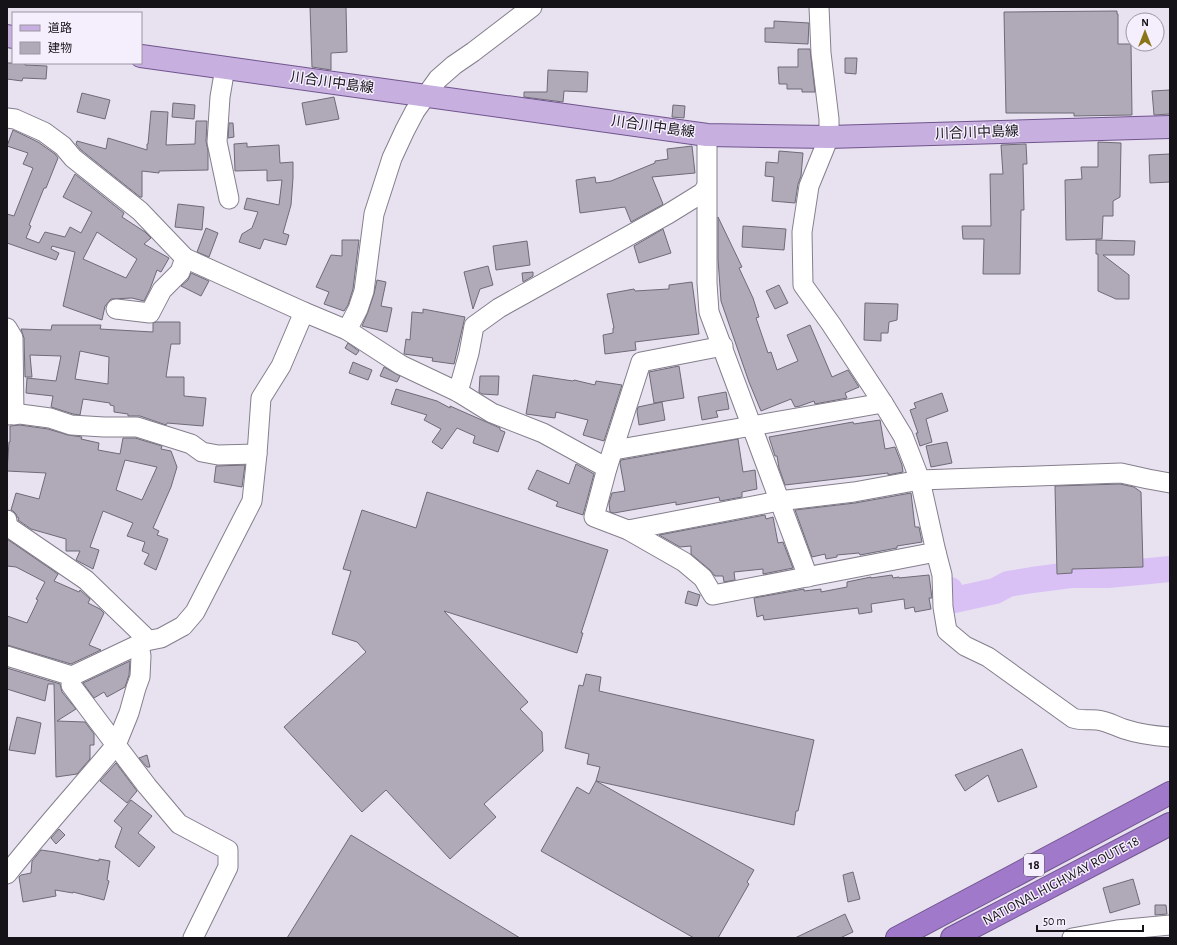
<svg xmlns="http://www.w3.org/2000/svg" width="1177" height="945" viewBox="0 0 1177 945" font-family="'Alegreya Sans','Noto Sans JP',sans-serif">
	<rect width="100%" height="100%" fill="#e7e1f0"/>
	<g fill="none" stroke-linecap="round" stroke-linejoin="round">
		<polyline stroke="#d9c1f6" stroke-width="26" points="950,590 954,600 995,591 1008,584 1032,580 1071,575 1108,575 1170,569"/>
	</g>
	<g fill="#b0aab8" stroke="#6f6a77" fill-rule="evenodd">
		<polygon points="310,7 346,7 347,52 331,53 331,70 312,67"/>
		<polygon points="1117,11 1117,14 1118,14 1118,44 1131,44 1132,115 1074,116 1074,113 1006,113 1004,12"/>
		<polygon points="774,21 809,23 808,44 765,42 765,28 774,28"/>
		<polygon points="798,49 810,49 815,92 802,92 802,89 787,89 787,84 779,84 778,67 798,67"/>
		<polygon points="845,58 857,58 856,74 845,73"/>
		<polygon points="7,63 25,63 25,65 47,66 46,79 23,78 22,81 7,79"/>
		<polygon points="548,70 588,72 587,92 564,91 563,102 524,97 524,92 547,92"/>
		<polygon points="1170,90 1170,114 1154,115 1152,91"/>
		<polygon points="82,93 110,100 105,119 77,112"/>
		<polygon points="334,97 339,119 306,125 302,103"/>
		<polygon points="173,103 195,105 194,119 172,117"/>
		<polygon points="673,105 685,106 684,118 672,117"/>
		<polygon points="151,111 168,112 166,145 195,144 196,121 207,121 206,141 208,151 208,170 159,171 159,173 142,171 142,197 140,197 81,150 76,144 77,141 106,149 108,138 147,150 147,144 148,144"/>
		<polygon points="229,123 233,123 234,137 228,138"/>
		<path d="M13 130 38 142 55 154 58 158 46 188H44L29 225 31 226 26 238 39 243 45 232 65 237 70 227 81 233 92 212 63 197 75 174 124 213 122 217 145 232 151 238 144 244 169 258 161 272 157 270 150 289 144 301 132 298 111 299 105 306 102 320 63 306 75 252 52 246 51 249 59 253 56 260 7 243V214L14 216 33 168 23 164 28 153 7 146ZM97 232 137 259 126 278 83 259Z"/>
		<polygon points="1098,142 1121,143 1120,197 1113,201 1113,216 1103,216 1102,239 1066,240 1065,180 1082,179 1081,167 1098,167"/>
		<polygon points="247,143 247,147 279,145 280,163 293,162 293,178 291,205 283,233 289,235 286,245 264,239 260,249 239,242 242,234 252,228 258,212 244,209 247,198 279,205 282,180 267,181 267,170 235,171 234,144"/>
		<polygon points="1026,144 1027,164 1023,164 1024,210 1021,210 1020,274 983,274 984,239 963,239 962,226 991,226 990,174 1003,174 1001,145"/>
		<polygon points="692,146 695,173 652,177 663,204 662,205 631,222 625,207 580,213 576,180 595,177 596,183 611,181 655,163 655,161 668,159 667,149"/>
		<polygon points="779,151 803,153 801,176 798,184 795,203 772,201 774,177 765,176 766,162 778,163"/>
		<polygon points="1170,154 1170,182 1150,183 1149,155"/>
		<polygon points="178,204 204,207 202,230 175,227"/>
		<polygon points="718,217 742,267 739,268 753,298 759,317 756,318 768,353 771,352 777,370 798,361 787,335 810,325 832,377 848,370 859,387 845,393 847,398 815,404 814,401 800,406 795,407 791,399 761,411 749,382 721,301 718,259"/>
		<polygon points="743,226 786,229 784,250 742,247"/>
		<polygon points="206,228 218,233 209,257 197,252"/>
		<polygon points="663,229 671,253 639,263 634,246"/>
		<polygon points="342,240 359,240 353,289 348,305 344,311 324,304 329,292 316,287 331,255 342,256"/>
		<polygon points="1096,240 1135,241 1134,255 1103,255 1129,275 1129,299 1116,299 1098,291 1098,254 1096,254"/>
		<polygon points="527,241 530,265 496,270 493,246"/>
		<polygon points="488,266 493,285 480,289 473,309 464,272"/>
		<polygon points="533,272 533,276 523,282 522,273"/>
		<polygon points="191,273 209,281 201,296 181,286 188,280"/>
		<polygon points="377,280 386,282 381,306 392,308 387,332 362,326 368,312 374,294"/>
		<polygon points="692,282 699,334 635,342 636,350 605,354 603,335 613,333 613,328 614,328 607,294 634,289 635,291 669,289 669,285"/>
		<polygon points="779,285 788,303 775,309 766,291"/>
		<polygon points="865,303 898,304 897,320 889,322 888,333 881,333 881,341 864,340"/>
		<polygon points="423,309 465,317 454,364 432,361 433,358 404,354 406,339 410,340 412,312 423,313"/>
		<path d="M156 322H180V344H171L166 377H184V396L206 398 203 426 167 423 166 425 140 416H128V414L114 412V406L110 405V403L83 399 80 415 73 414 51 407 53 396 26 393 27 378 56 381 61 356 30 355 32 377H25L24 338 21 329 51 330 52 325H101L100 329 153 332V323ZM80 351 109 357 108 384 75 379Z"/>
		<polygon points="348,343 359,351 356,355 345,348"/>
		<polygon points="353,362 372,370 368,380 349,373"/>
		<polygon points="679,366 684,398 654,403 649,372"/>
		<polygon points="384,367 400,376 397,382 380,376"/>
		<polygon points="533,375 573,381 574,380 595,385 596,381 622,385 604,441 583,435 588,420 556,412 555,418 526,414"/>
		<polygon points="480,376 499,376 498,395 482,394 479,392"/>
		<polygon points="396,389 437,401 450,408 450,406 500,428 500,430 505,432 498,452 473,443 475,436 457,428 442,449 432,442 441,429 424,420 427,415 391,404"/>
		<polygon points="726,392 729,409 716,411 718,417 702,420 698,397"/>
		<polygon points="942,393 948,411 926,419 932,442 920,446 916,433 918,433 910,410 916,408 914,403"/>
		<polygon points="662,402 665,420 639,425 637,411 638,407"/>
		<polygon points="880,420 885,449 895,447 902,465 903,472 888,475 888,473 785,485 779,468 777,456 775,456 769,437 853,422 854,424"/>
		<path d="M20 425 48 429 68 435 82 437 81 439 99 443 98 450 120 454 123 438H135L162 446 161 449 171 451 177 467 171 487 153 528 159 531 157 535 168 539 156 570 144 564 149 554 142 551 145 542 127 536 133 523 103 511 90 547 99 550 93 569 76 560 80 551H66V539L31 529 18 520 19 518 17 517 16 514 13 511 11 510 16 493 39 499 46 473 7 471 9 442H10V426ZM125 460 157 467 142 500 116 490Z"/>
		<polygon points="738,439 743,472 755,470 757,489 742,492 742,497 720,501 719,497 676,505 676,502 614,513 610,512 609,503 612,493 625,491 620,463 621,460"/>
		<polygon points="947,442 952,463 931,467 926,446"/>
		<polygon points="576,464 594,474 583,515 556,506 558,502 528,489 537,470 569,484"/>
		<polygon points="245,465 242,487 214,482 216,466"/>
		<polygon points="1120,484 1134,487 1141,492 1143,567 1072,569 1072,573 1057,574 1055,486"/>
		<polygon points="427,492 608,550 581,633 583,633 577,653 444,611 528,702 520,709 542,732 543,751 484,804 496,817 450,859 386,790 362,812 284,727 366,652 357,642 332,634 351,571 343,569 362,510 416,528"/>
		<polygon points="911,493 915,527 919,527 922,542 897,546 897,548 860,555 859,553 837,555 837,557 826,559 825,554 812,557 795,510 855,503"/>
		<polygon points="765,515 766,519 773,517 778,543 783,542 793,568 763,574 763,569 734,572 735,580 724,582 723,576 715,576 710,570 691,554 691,546 680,547 659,535"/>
		<polygon points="7,539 58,574 54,581 79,592 80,590 90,599 88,603 100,609 104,613 89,645 101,650 71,664 7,645 7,616 27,623 38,600 36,599 45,582 16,567 7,566"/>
		<polygon points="892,575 893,578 899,577 899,578 929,575 932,598 929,598 931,609 915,612 914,607 905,609 904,599 871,604 872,612 859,614 858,608 764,620 763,615 757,617 754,598 804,589 804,591 821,589 821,592 847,587 847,582 871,577 871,578"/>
		<polygon points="688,591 700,595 697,606 685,603"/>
		<polygon points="130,661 129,675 125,687 107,697 104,692 94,698 83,683"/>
		<polygon points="7,668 60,684 62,692 76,709 57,721 85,722 94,734 94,745 90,745 90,759 77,774 56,777 54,684 48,684 45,701 7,689"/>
		<polygon points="586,674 601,677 599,691 814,740 798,811 796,811 794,825 596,781 600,767 587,764 589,754 565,748 579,685 583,686"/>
		<polygon points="17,717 41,723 35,754 9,750"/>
		<polygon points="1022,749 1037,787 998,802 988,775 965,791 955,775"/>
		<polygon points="147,755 150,767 147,767 139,758"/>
		<polygon points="116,763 137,791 127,803 100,781"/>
		<polygon points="596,781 754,870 747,882 749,884 718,938 694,938 541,851 577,787 589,794"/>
		<polygon points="131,800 152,816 138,833 155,847 139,867 115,847 122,828 114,821"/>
		<polygon points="59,829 65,835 56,844 51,838"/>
		<polygon points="351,835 520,938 287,938"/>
		<polygon points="41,850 55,852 99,861 99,859 110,861 107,880 109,881 104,900 73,892 73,893 55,890 56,896 23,902 19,877 21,875 31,873 32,861"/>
		<polygon points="853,872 860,899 848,902 843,875"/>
		<polygon points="1133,879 1140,904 1110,913 1103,888"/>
		<polygon points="1155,905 1166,905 1167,914 1155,915"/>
		<polygon points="845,914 853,932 840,938 795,938"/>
	</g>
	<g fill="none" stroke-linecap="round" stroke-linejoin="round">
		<g stroke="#857f8c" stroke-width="21">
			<g id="minor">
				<polyline points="225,68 220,97 217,142 229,199"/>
				<polyline points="7,118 15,119 44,132 63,146 73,158 140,211 185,258 304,312 347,330 401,365 458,392 492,413 543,433 607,468"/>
				<polyline points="707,135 707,283 709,312 808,577"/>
				<polyline points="116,309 150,313 162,290 180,272 185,258"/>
				<polyline points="7,328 13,338 14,415"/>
				<polyline points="347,330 358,309 364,291 374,214 392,158 405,130 415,111 438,79 454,65 473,52 532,7"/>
				<polyline points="723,346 641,362 607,468 594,517 628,530 684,562 703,578 713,595 936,552 920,480 903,436 883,403 831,324 803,285 802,232 809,186 829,137 829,119 821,53 819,7"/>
				<polyline points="458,392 469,353 474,326 499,308 668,214 702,193 706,188"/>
				<polyline points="7,415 20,414 50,418 71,425 104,427 137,427 191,444 202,452 218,455 257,454"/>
				<polyline points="614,450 883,403"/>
				<polyline points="7,520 7,526 86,580 144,636 146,641 72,676 7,656"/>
				<polyline points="628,530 779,501 854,492 920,480 1121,473 1148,479 1170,483"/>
				<path d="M936 552 942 575 943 607 947 631 965 646 988 657 1073 718C1081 721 1089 719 1097 720 1107 721 1115 726 1124 729 1139 734 1155 736 1170 737"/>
				<polyline points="146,641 161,638 183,626 195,612 252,501 257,454 261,398 281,366 304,312"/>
				<polyline points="139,644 141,656 140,677 136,688 129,713 116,745 147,786 179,824 228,850 228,867 193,938"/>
				<path d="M7 874C42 830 80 788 116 745L71 685 72 676"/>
				<polyline points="1072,938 1117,930 1170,925"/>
			</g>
		</g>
		<g stroke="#70558c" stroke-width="24">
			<g id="major">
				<polyline points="7,36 13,37"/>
				<polyline points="141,56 707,135 829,137 1170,127"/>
			</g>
		</g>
		<g stroke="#70558c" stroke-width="24">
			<g id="highway">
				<polyline points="897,938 1170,793"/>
				<polyline points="952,938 1170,824"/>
			</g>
		</g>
		<use href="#minor" stroke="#fff" stroke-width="19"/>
		<use href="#major" stroke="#c7afe0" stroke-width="22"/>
		<use href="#highway" stroke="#a179cb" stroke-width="22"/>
	</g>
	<g text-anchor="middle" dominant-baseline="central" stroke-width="3" stroke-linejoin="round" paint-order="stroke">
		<rect fill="#f5eefd" stroke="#59555d" stroke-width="1" x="1024" y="854" width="20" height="22" rx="3"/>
		<g font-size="13" font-weight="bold" fill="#161318">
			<text x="1034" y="865">18</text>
		</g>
		<g font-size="14" fill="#161318" stroke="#f5eefd">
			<text transform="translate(332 83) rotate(8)">川合川中島線</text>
			<text transform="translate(653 127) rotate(8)">川合川中島線</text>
			<text transform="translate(977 133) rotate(-2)">川合川中島線</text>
			<text transform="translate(1061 881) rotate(-28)">NATIONAL HIGHWAY ROUTE 18</text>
		</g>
	</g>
	<rect width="1177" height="945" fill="none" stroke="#161318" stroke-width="16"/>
	<rect x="12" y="12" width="130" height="52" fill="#f5eefd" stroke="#9c96a1"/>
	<rect x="20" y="25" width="20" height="6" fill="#c7afe0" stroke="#9c96a1"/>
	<text x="48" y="32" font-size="12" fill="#161318">道路</text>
	<rect x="20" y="42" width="20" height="12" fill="#b0aab8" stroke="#9c96a1"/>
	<text x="48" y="52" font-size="12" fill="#161318">建物</text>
	<g transform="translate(1145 32)"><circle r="19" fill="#f5eefd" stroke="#9c96a1"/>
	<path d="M0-3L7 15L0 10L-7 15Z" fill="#8a7519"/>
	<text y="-6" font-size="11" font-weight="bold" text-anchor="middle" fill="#161318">N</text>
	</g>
	<path d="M1037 925v6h106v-6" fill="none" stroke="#161318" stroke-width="2"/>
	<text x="1043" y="925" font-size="12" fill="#161318" stroke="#f5eefd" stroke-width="3" paint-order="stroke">50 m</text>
</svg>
